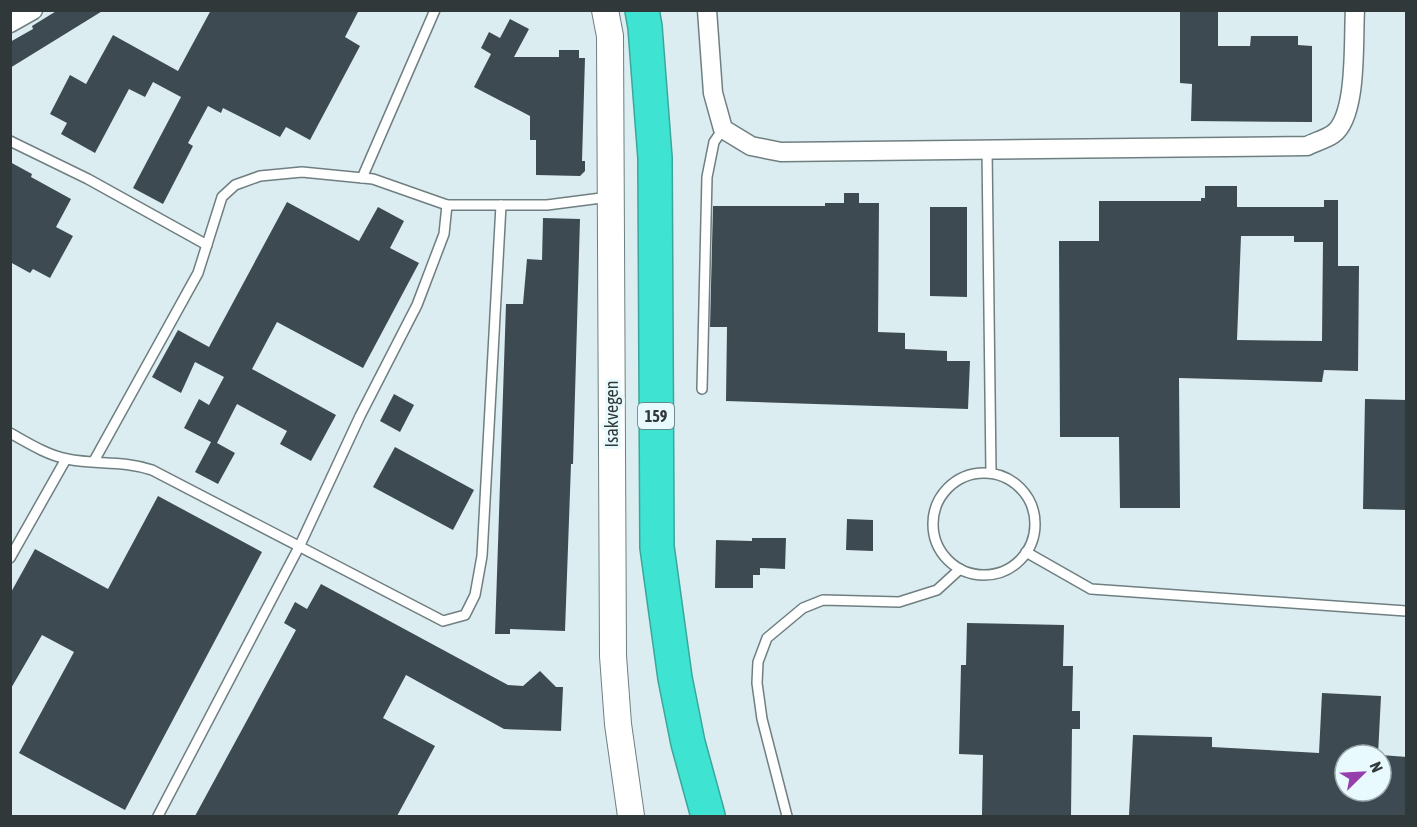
<svg xmlns="http://www.w3.org/2000/svg" width="1417" height="827" viewBox="0 0 1417 827" font-family="'Asap Condensed',sans-serif">
	<rect width="100%" height="100%" fill="#dbedf0"/>
	<g fill="#3e4a51" fill-rule="evenodd">
		<polygon points="58,10 104,10 10,68 10,42 33,29 32,26"/>
		<polygon points="211,10 359,10 345,37 360,46 310,140 286,127 280,137 223,108 221,113 208,106 188,143 193,146 163,204 133,188 181,97 153,82 145,97 129,89 95,153 61,134 67,123 50,114 70,75 86,84 113,35 178,71"/>
		<polygon points="1180,10 1218,10 1218,46 1250,46 1251,36 1298,36 1298,45 1312,46 1312,122 1191,121 1192,84 1180,83"/>
		<polygon points="510,19 529,29 514,57 559,57 559,50 579,50 579,58 585,58 582,161 585,161 585,171 580,176 536,175 536,140 530,140 530,116 474,87 491,54 481,48 489,32 500,38"/>
		<polygon points="10,162 32,174 31,177 71,199 56,227 73,236 50,278 33,269 30,273 10,262"/>
		<path d="M1205 186H1237V207H1324V200H1338V266H1359L1358 371 1324 370 1322 382 1179 378 1180 508H1120L1119 437H1060L1059 241H1099V201H1201V198H1205ZM1241 236H1294V242H1323L1322 341 1237 340Z"/>
		<polygon points="844,193 859,193 859,203 879,203 878,332 905,333 905,349 947,351 947,361 970,361 968,409 726,401 727,327 710,327 713,206 825,206 825,203 844,203"/>
		<polygon points="287,202 359,241 378,207 404,221 390,248 419,263 363,368 277,322 252,369 336,415 311,461 280,444 287,431 237,404 217,443 235,453 218,484 195,472 211,442 184,428 199,399 209,405 224,377 195,362 181,393 152,377 178,330 209,347"/>
		<polygon points="930,207 967,207 967,297 930,296"/>
		<polygon points="543,218 580,219 573,464 571,464 565,631 510,629 510,634 495,634 506,304 523,304 527,259 542,260"/>
		<polygon points="394,394 414,405 400,432 380,421"/>
		<polygon points="1365,399 1407,400 1407,510 1363,509"/>
		<polygon points="395,447 474,490 453,530 373,487"/>
		<polygon points="158,496 262,552 125,810 19,753 74,652 42,635 10,690 10,594 35,549 108,589"/>
		<polygon points="847,519 873,520 873,551 846,550"/>
		<polygon points="752,538 786,538 785,569 760,568 760,575 753,575 753,588 715,588 716,540 752,541"/>
		<polygon points="321,584 508,685 523,686 540,671 556,687 563,687 561,731 504,729 406,675 383,718 435,746 397,816 195,816 296,630 284,623 295,602 307,609"/>
		<polygon points="967,623 1064,625 1063,666 1073,666 1072,711 1080,711 1080,729 1072,729 1071,816 982,815 983,755 959,754 961,665 966,665"/>
		<polygon points="1322,693 1381,696 1378,755 1345,755 1345,791 1381,791 1381,755 1407,757 1407,816 1129,816 1133,735 1212,737 1212,747 1319,753"/>
	</g>
	<g fill="none" stroke-linecap="round" stroke-linejoin="round">
		<g stroke="#6f7f81" stroke-width="12">
			<g id="lane">
				<polyline points="10,141 88,179 207,245"/>
				<polyline points="987,149 991,473"/>
				<polyline points="362,178 435,10"/>
				<polyline points="702,389 707,177 714,142 723,129"/>
				<path d="M10 433C28 443 47 455 67 459 96 465 122 460 152 470L443 621 465 615 475 595 482 556 501 205"/>
				<polyline points="94,461 198,273 222,197 235,185 260,176 302,172 373,179 447,205"/>
				<circle cx="984" cy="524" r="51"/>
				<polyline points="1026,552 1091,589 1406,611"/>
				<polyline points="10,558 66,459"/>
				<polyline points="158,816 300,545 360,416 417,305 444,234 447,205 547,205 609,197"/>
				<polyline points="787,816 762,719 757,683 758,662 767,638 803,608 823,600 899,602 937,590 960,569"/>
			</g>
		</g>
		<g stroke="#6f7f81" stroke-width="21">
			<g id="street">
				<path d="M707 10 713 93 723 129 751 146 781 152 1307 146C1315 142 1326 139 1333 134 1358 116 1353 40 1355 10"/>
				<polyline points="10,23 33,10"/>
			</g>
		</g>
		<g stroke="#6f7f81" stroke-width="28">
			<polyline id="secondary" points="605,10 610,36 613,656 618,724 631,816"/>
		</g>
		<g stroke="#3aa79c" stroke-width="36">
			<polyline id="highway" points="642,10 645,27 655,158 657,547 675,678 688,743 708,816"/>
		</g>
		<use href="#lane" stroke="#fff" stroke-width="9"/>
		<use href="#street" stroke="#fff" stroke-width="18"/>
		<use href="#secondary" stroke="#fff" stroke-width="26"/>
		<use href="#highway" stroke="#3fe3d2" stroke-width="33"/>
	</g>
	<g text-anchor="middle" dominant-baseline="central" stroke-width="6" stroke-linejoin="round" paint-order="stroke">
		<rect fill="#e8fafd" stroke="#687274" stroke-width="1.5" x="638" y="403" width="36" height="26" rx="4.5"/>
		<g font-size="16" font-weight="bold" fill="#313839">
			<text x="656" y="416">159</text>
		</g>
		<g font-size="18" fill="#313839" stroke="#e8fafd">
			<text transform="translate(611 414) rotate(-90)">Isakvegen</text>
		</g>
	</g>
	<rect width="1417" height="827" fill="none" stroke="#313839" stroke-width="24"/>
	<g transform="translate(1363 773) rotate(66)"><circle r="28" fill="#e8fafd" stroke="#9facaf" stroke-width="1.5"/>
	<path d="M0-4.5L10 22L0 15L-10 22Z" fill="#963fac"/>
	<text y="-9" font-size="16" font-weight="bold" text-anchor="middle" fill="#313839">N</text>
	</g>
</svg>
